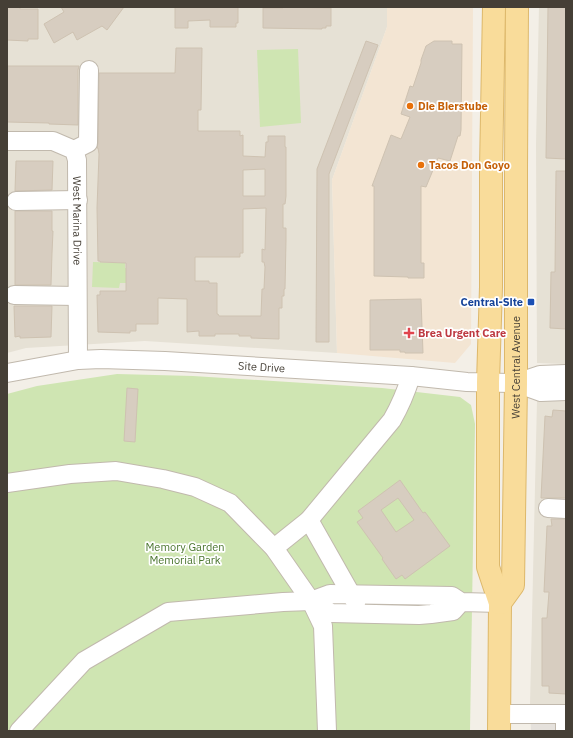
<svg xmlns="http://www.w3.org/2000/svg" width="573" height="738" viewBox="0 0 573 738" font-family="'IBM Plex Sans',sans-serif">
	<rect width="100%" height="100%" fill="#f3efe7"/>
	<g fill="#e6e1d5">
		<polygon points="7,7 387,7 387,27 332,180 337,353 145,341 26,348 7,353"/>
		<polygon points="539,7 566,7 566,372 565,364 537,363 536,144"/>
		<polygon points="566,397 566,705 530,705 537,400"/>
	</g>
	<polygon fill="#f3e5d3" points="387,7 473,7 471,344 455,363 337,353 332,180 387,27"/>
	<polygon fill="#e5e1dc" points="530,705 566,705 566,731 531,731"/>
	<g fill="#cfe5b2">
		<polygon points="298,49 301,123 260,127 257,50"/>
		<polygon points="93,262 125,263 125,268 141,268 140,283 120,283 119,288 92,287"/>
		<polygon points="117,374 193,376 382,388 460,397 471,405 475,424 470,731 7,731 7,394 37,386"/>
	</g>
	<g fill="#d7cdc0" stroke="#cec2b1" fill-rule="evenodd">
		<polygon points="7,7 20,7 20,9 38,9 38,39 28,39 28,41 7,40"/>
		<polygon points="61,7 124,7 107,30 102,26 77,40 73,32 54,43 44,24 64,12"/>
		<polygon points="175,7 238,7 238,23 236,23 236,27 210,27 210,20 188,21 188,28 175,28"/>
		<polygon points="283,7 331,8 331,26 326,26 326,28 322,28 322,29 263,28 263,8 283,8"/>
		<polygon points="548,7 566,7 566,159 546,158"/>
		<polygon points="366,41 378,45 329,174 329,342 316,342 317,169"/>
		<polygon points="434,41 452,41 452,44 462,44 461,130 460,136 458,136 450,161 438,158 426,187 421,186 421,263 424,263 424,278 408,278 408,277 374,276 374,186 372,186 391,135 401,139 410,117 401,114 410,86 413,87 421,63 421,60 426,46"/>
		<path d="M176 48H202L201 110H198V131H240V136L243 135V156L265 157 266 142H268V136H285V147H286V196L285 204H283V228H286V240L285 289H284V296H282V308H279V339L251 338V336H239V334H215V336H199V331L187 332V299L158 298V324H136V331H130V333L98 332 97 295H100V291H126V263L100 262V261H98L97 208 99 154 98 148H97L98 143 99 73H175ZM265 169V196H243V170ZM266 208 265 250 262 249V262H264L265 267 264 289H262L261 316H219L218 314H217V283H209V281H195V257H240V253H243V209Z"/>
		<polygon points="7,66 79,66 78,70 78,125 49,124 49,123 7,122"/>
		<polygon points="16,161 53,161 52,190 15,191"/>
		<polygon points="556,171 566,171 566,329 550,328 551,272 555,272"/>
		<polygon points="15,211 52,211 52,231 53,231 52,253 51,285 15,285"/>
		<polygon points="421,299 423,353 405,353 405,352 400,352 400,350 370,350 370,300"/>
		<polygon points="14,306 52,306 51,337 20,338 20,336 15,337"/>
		<polygon points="127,388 138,389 135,442 124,441"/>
		<polygon points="553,410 566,411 566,498 541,498 545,416 552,417"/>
		<path d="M400 480 423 513 425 512 450 546 405 579 402 575 396 579 382 559 383 558 357 522 363 518 358 511ZM398 498 414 520 396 532 381 510Z"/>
		<polygon points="551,519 566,519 566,694 549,693 549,686 542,686 542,618 547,618 549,592 544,592 547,526 552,526"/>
	</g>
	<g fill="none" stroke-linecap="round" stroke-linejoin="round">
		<g stroke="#c1b9ad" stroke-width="20">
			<g id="minor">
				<path id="s1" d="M7 141H53L74 150 77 160 78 360"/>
				<polyline points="74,150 88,143 89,70"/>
				<polyline points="16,201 78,200"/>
				<polyline points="14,295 77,296"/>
				<path id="s2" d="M7 373 78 360 101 359 165 361 411 376 467 382 516 383 541 392 566 391"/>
				<polyline points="516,383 540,375 566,374"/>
				<polyline points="7,483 70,474 116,471 163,479 195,487 230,503 274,548 311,601 323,626 327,731"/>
				<polyline points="548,508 566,509"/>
				<path d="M309 520 392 420C400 406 406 392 411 376"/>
				<polyline points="274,548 309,520 356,603"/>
				<polyline points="461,602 453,611 431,614 419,615 331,613 311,601 330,594 452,596 461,602 500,603"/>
				<polyline points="499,714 566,714"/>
				<polyline points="565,714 565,731"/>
				<polyline points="19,731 84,661 168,612 283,602 311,601"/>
			</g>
		</g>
		<g stroke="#ddb86b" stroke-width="24">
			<g id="major">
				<polyline points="494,7 491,168 491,287 488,382 488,567 500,603 499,731"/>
				<path id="s3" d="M500 603 513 585 516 383V168L517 7"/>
			</g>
		</g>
		<use href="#minor" stroke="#fff" stroke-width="18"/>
		<use href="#major" stroke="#f9dc9a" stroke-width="22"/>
	</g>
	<g fill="#e8710a" stroke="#fff" stroke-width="1.5">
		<circle cx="410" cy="106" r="4"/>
		<circle cx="421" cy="165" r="4"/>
	</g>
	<rect fill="#1a4fb4" stroke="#fff" stroke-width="1.5" x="527" y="298" width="8" height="8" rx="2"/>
	<path fill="#e0444e" stroke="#fff" stroke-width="1.5" d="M407 327h4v4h4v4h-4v4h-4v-4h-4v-4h4z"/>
	<g text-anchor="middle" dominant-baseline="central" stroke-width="3.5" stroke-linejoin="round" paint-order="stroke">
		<g font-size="11" font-weight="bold" fill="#c56008" stroke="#fff" text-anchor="start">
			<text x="418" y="106">Die Bierstube</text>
			<text x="429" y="165">Tacos Don Goyo</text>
		</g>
		<g font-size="11" fill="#453f36" stroke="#fff">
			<text stroke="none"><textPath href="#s1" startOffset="140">West Marina Drive</textPath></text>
			<text stroke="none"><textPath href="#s2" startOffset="256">Site Drive</textPath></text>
			<text stroke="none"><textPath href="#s3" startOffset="240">West Central Avenue</textPath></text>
		</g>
		<g font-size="11" font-weight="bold" fill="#164399" stroke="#fff" text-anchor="end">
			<text x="523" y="302">Central-Site</text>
		</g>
		<g font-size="11" font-weight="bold" fill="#be3a42" stroke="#fff" text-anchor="start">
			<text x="418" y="333">Brea Urgent Care</text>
		</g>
		<g font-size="11" fill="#49742d" stroke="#fff">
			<text x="185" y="547">Memory Garden<tspan x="185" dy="13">Memorial Park</tspan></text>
		</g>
	</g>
	<rect width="573" height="738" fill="none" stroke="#453f36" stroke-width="16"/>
</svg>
